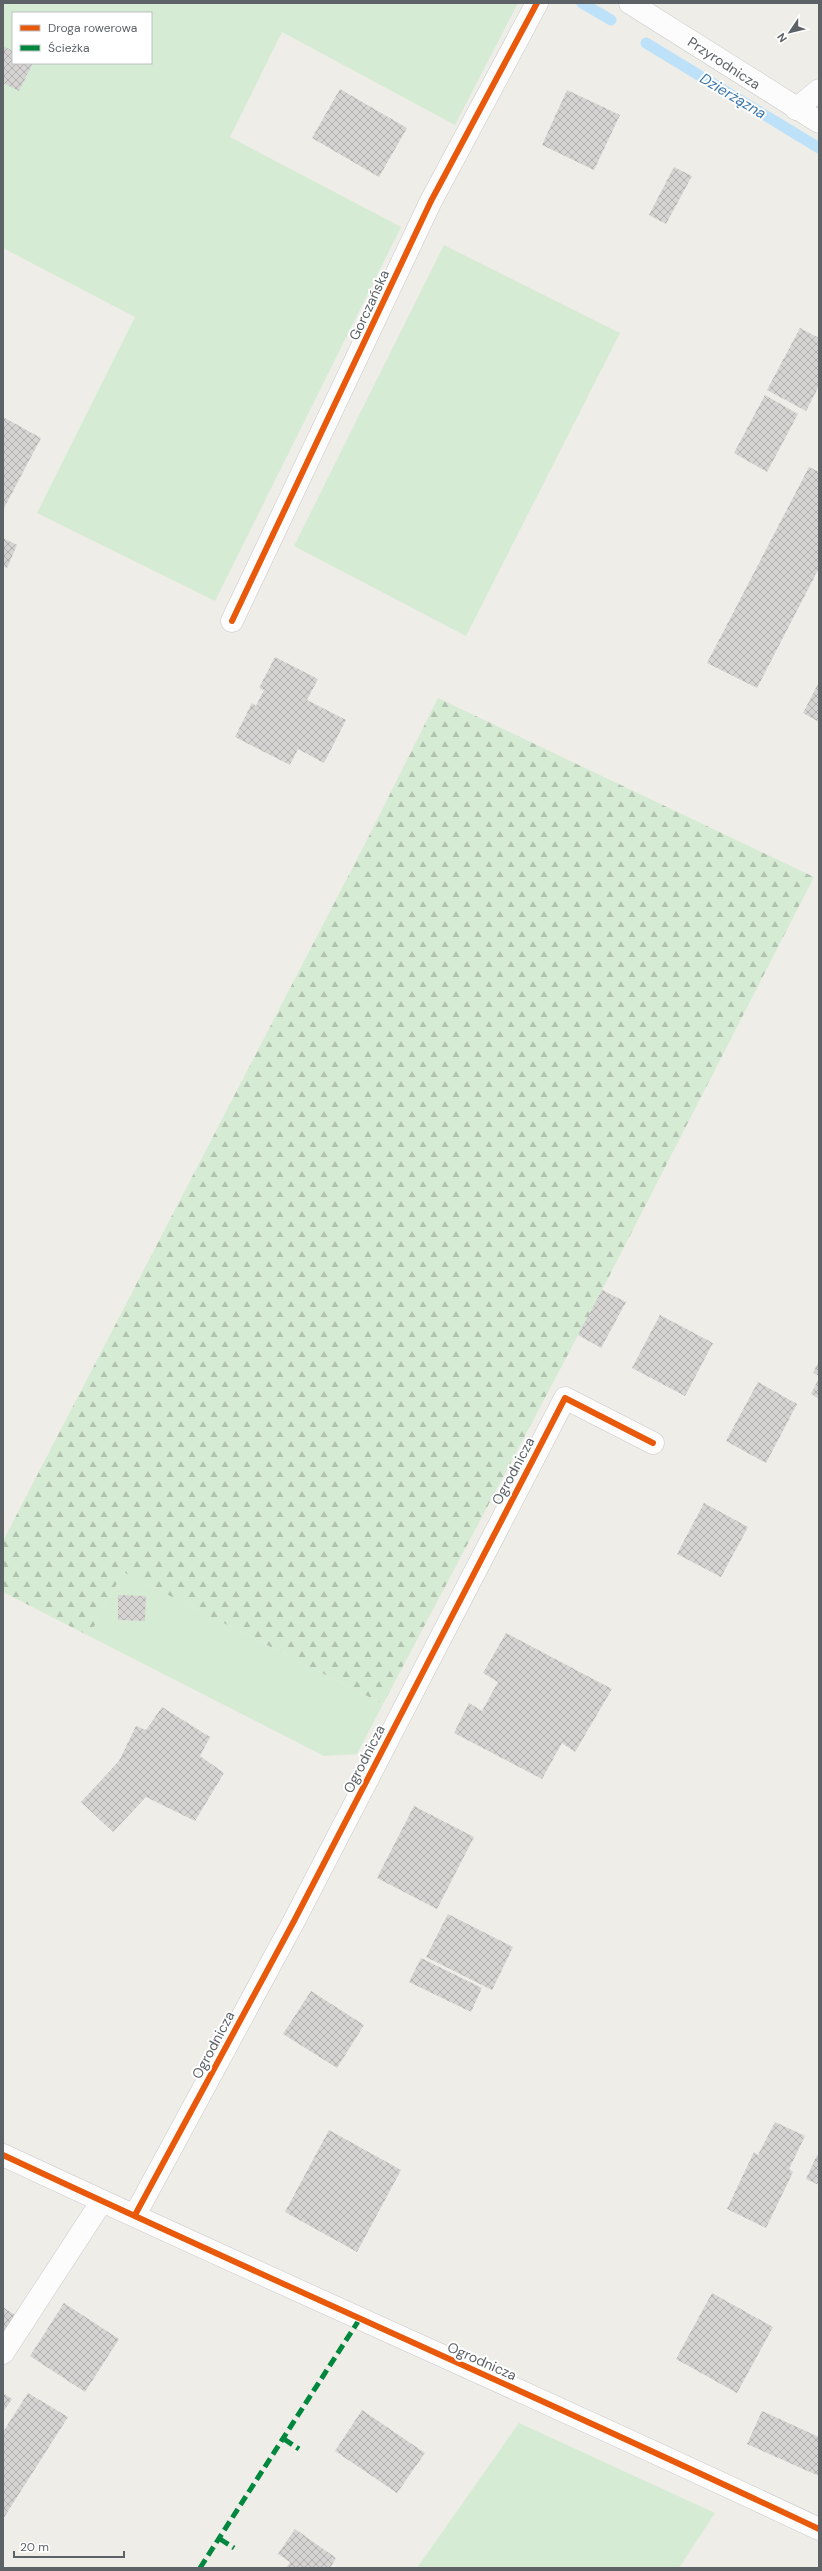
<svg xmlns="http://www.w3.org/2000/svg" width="822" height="2571" viewBox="0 0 822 2571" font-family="'DM Sans',sans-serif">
	<defs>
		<pattern id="forest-firs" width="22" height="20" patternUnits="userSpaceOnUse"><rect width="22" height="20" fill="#d6ebd3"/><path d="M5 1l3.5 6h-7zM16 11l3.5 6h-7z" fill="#b1c2af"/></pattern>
		<pattern id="building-cross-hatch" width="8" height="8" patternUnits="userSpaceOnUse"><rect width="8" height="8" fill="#d5d4d2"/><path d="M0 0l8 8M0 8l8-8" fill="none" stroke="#b0afae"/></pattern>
	</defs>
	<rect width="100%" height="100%" fill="#eeede8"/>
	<g fill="#d6ebd3" fill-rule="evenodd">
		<path d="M3 3H518L455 125 282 32 230 137 401 227 215 601 37 513 135 317 3 248ZM13 13H151V63H13Z"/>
		<polygon points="444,245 620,333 466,636 294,546"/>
		<path d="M123 1572 383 1704 357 1754 324 1756 89 1636ZM118 1596H146L145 1621 118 1620Z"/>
		<polygon points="519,2423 715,2513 679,2568 417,2568"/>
	</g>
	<polygon fill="url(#forest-firs)" points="438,698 814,877 602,1290 383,1704 123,1572 89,1636 3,1592 3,1541 368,838"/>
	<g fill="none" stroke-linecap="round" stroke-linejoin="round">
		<g stroke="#bce1f8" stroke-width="11">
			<polyline points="582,3 611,20"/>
			<polyline points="646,43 819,148"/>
		</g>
	</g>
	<g fill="url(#building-cross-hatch)">
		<polygon points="3,46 13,51 13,63 33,63 19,91 3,83"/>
		<polygon points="340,89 407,128 379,177 312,138"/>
		<polygon points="567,90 620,115 594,170 542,145"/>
		<polygon points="674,167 692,176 666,224 649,215"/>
		<polygon points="800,328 819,338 819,386 806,411 767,390"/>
		<polygon points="765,395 798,414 767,472 734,453"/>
		<polygon points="3,417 41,438 3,510"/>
		<polygon points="809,467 819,472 819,568 757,688 707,663"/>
		<polygon points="3,538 17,545 7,568 3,566"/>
		<polygon points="275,657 318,679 307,700 346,720 324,763 298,749 290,765 235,737 252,703 256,706 264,690 259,688"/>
		<polygon points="819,682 819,722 803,713"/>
		<polygon points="602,1290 626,1302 601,1348 578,1335"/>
		<polygon points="660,1315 713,1343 685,1396 632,1368"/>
		<polygon points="819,1361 819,1376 813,1373"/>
		<polygon points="819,1378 819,1399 811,1394"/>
		<polygon points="758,1382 797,1404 766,1463 726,1441"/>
		<polygon points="704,1503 748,1527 721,1577 677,1554"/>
		<polygon points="118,1595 146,1596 145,1621 118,1620"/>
		<polygon points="506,1633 612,1689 575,1752 562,1743 542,1779 454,1733 469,1703 482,1711 498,1682 483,1673"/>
		<polygon points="162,1707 210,1737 200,1756 224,1773 195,1821 146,1797 113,1832 81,1802 119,1761 136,1726 146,1730"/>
		<polygon points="414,1806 474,1837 437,1909 377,1878"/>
		<polygon points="448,1914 513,1947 492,1990 426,1957"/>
		<polygon points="421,1958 482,1988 471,2012 409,1982"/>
		<polygon points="311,1991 364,2025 337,2068 283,2034"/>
		<polygon points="775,2122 805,2136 789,2169 793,2172 766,2228 727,2209 754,2152 758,2155"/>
		<polygon points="329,2130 401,2170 357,2252 285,2212"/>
		<polygon points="817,2155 819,2156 819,2185 806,2179"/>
		<polygon points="712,2293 773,2327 737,2393 676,2359"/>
		<polygon points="64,2303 119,2339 85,2392 30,2356"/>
		<polygon points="3,2307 15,2315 3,2333"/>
		<polygon points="3,2393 12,2399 3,2412"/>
		<polygon points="28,2393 68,2417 3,2519 3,2432"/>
		<polygon points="362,2410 425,2453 397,2493 335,2451"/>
		<polygon points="762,2411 819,2437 819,2476 747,2444"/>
		<polygon points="295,2529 336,2558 330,2568 286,2568 290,2562 278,2554"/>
	</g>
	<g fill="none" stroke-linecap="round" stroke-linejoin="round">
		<g stroke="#c9c9c9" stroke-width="23">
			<g id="minor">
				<polyline points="630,3 819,122"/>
				<polyline points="796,109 819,90"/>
				<polyline points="232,621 431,201 537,3"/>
				<path d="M3 2155C274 2282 548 2401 819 2529"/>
				<polyline points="135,2215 294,1921 565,1398 653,1443"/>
				<polyline points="3,2353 102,2201"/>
			</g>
		</g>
		<use href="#minor" stroke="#fcfcfc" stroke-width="22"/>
		<g stroke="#00873e" stroke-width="5" stroke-dasharray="10 5" stroke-linecap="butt">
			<polyline points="284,2439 299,2449"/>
			<polyline points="220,2539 234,2548"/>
			<polyline points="200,2568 359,2320"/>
		</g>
		<g stroke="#fff" stroke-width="8">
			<g id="cycleway">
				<polyline points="232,621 431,201 537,3"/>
				<path d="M3 2155C274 2282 548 2401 819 2529"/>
				<polyline points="135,2215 294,1921 565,1398 653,1443"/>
			</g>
		</g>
		<use href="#cycleway" stroke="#e8590c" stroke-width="6"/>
	</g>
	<g text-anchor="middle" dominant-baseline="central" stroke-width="4" stroke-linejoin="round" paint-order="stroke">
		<g font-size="14" fill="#5d6267" stroke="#fff">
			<text transform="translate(724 63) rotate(33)">Przyrodnicza</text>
			<text transform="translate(369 305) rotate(-65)">Gorczańska</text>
			<text transform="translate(513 1471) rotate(-62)">Ogrodnicza</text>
			<text transform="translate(364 1759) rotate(-63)">Ogrodnicza</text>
			<text transform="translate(213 2045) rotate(-62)">Ogrodnicza</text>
			<text transform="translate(482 2361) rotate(24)">Ogrodnicza</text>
		</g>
		<g font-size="15" font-style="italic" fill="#3b77ae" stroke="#fff">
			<text transform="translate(733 96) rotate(31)">Dzierżązna</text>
		</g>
	</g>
	<rect width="822" height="2571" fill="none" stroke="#5d6267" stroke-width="8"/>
	<rect x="12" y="12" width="140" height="52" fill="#ffffff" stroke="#bec0c2"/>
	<rect x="20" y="25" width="20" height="6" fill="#e8590c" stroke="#bec0c2"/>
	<text x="48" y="32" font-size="12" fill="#5d6267">Droga rowerowa</text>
	<rect x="20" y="45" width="20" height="6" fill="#00873e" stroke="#bec0c2"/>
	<text x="48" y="52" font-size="12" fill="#5d6267">Ścieżka</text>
	<g transform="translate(790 32) rotate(235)" stroke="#ffffff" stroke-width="3" paint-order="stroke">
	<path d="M0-3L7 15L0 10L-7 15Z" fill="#5d6267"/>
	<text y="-6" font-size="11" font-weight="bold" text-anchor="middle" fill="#5d6267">N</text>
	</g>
	<path d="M14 2551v6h110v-6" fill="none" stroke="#5d6267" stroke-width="2"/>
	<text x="20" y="2551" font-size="12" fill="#5d6267" stroke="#ffffff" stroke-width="3" paint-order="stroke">20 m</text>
</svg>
